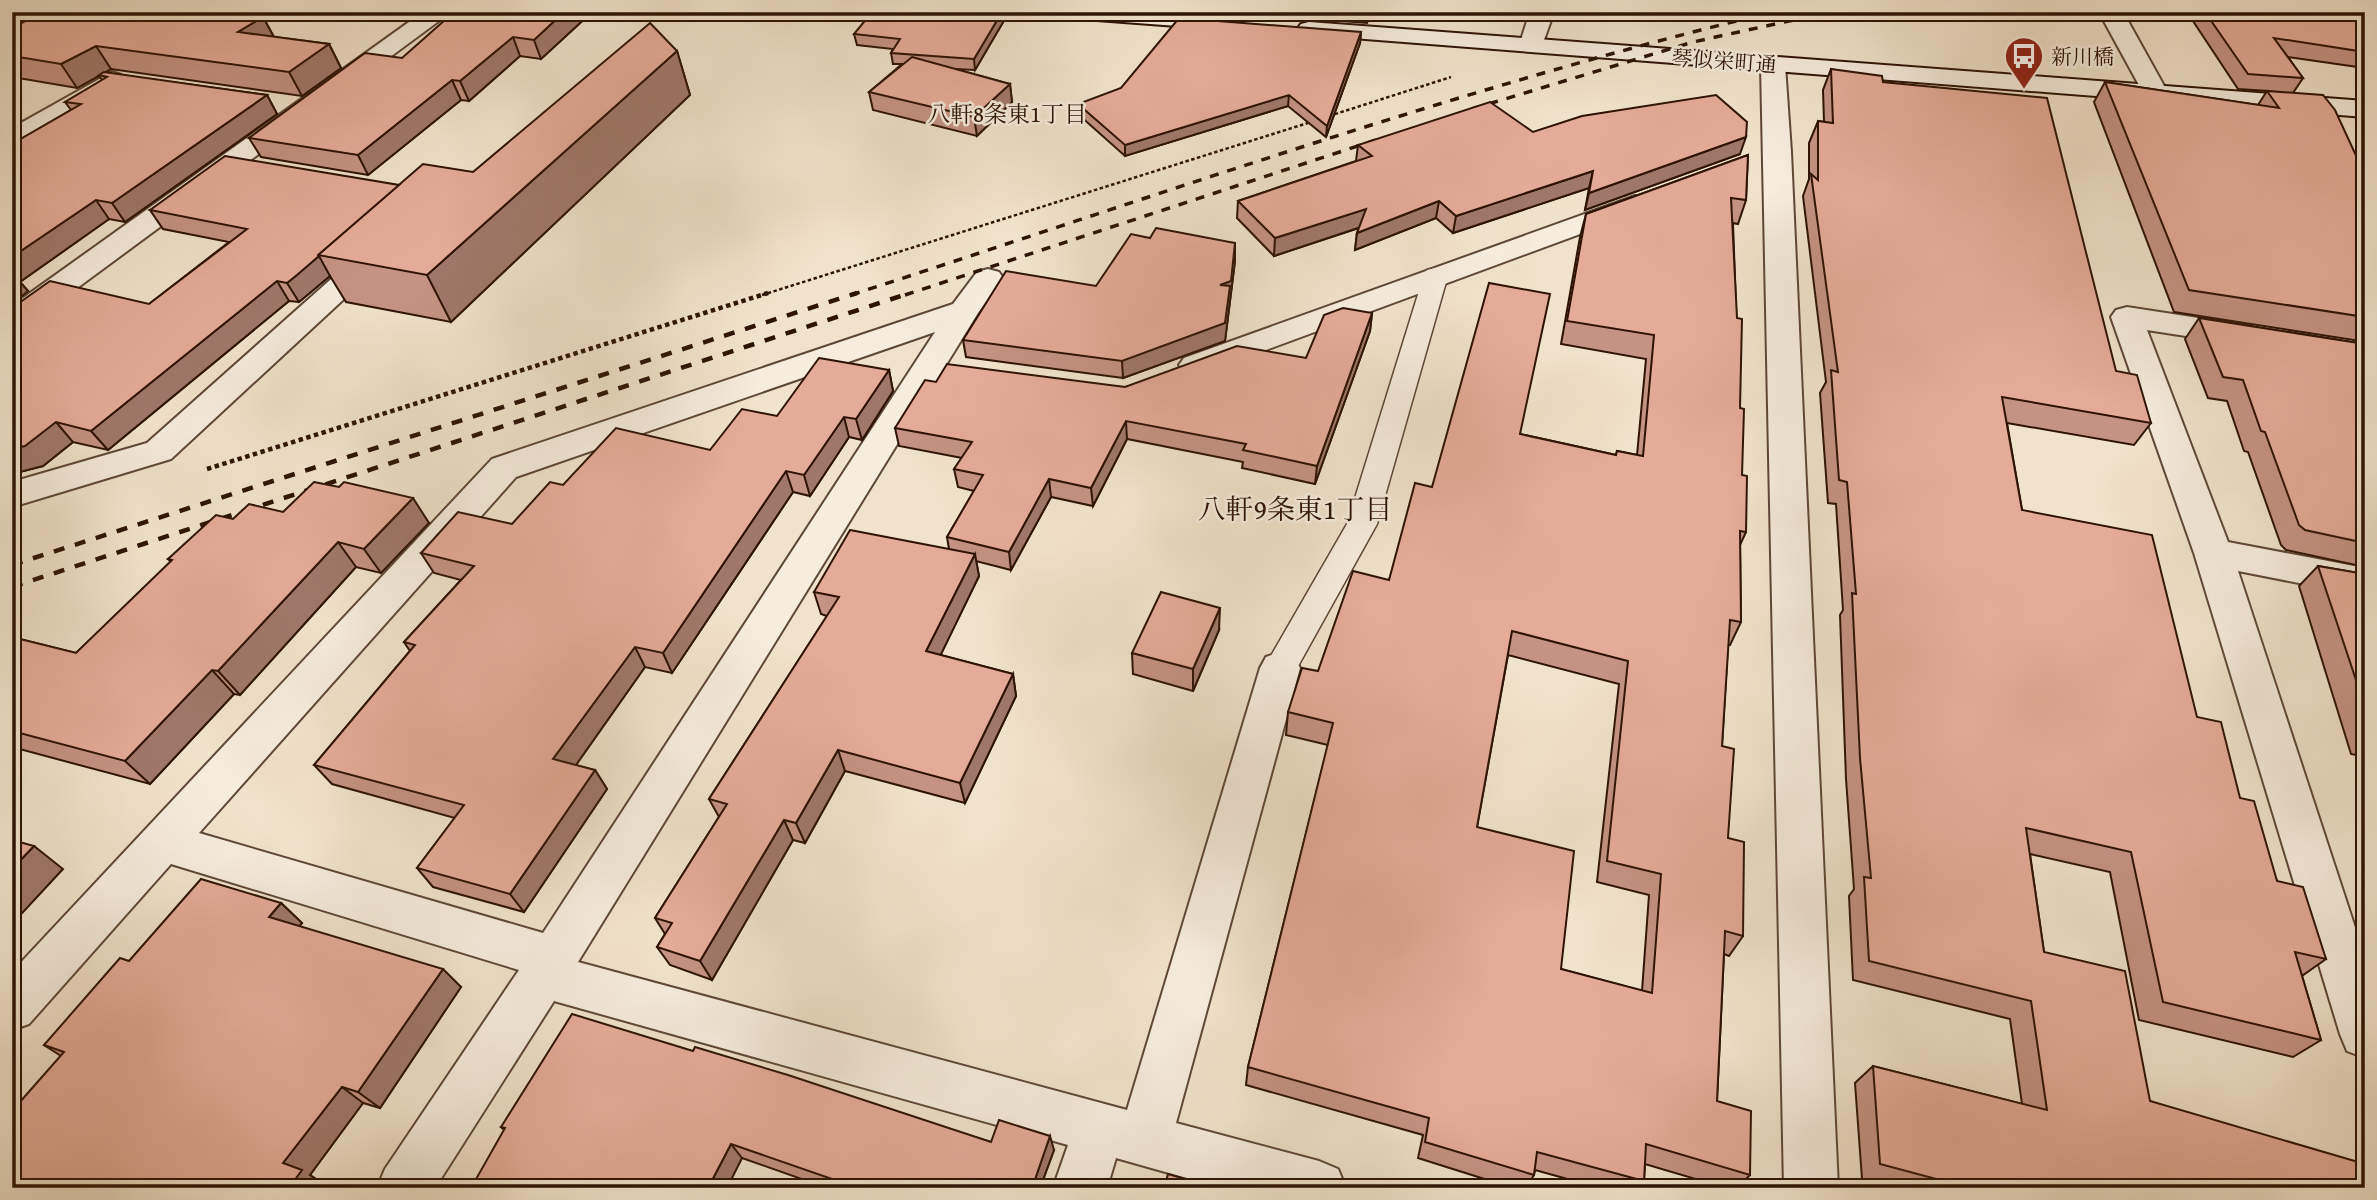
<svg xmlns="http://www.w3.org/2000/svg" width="2377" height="1200" viewBox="0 0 2377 1200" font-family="'Gentium Book Plus','Noto Serif JP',serif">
	<rect width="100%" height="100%" fill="#f1e3cb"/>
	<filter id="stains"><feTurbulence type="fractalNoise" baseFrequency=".00286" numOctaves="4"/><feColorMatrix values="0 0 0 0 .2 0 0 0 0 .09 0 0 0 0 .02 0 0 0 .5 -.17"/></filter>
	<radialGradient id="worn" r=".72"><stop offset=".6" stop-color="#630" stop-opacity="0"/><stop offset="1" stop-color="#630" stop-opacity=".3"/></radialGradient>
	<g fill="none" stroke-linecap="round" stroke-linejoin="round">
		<g stroke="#5f4736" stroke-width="3">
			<polygon id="lane" points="1436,268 1445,270 1448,275 1377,524 1292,677 1280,681 1268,677 1264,668 1347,524 1424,275 1427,270"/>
		</g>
		<g stroke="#5f4736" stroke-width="4">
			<g id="street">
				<polygon points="423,12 451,12 23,328 12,331 12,306"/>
				<polygon points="1530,12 1554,12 1540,51 1522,51 1519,46"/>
				<polygon points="2099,12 2123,12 2168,93 2164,98 2146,98"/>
				<polygon points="1773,58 1782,60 1785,65 1791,152 1838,1188 1784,1188 1761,65 1764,60"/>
				<polygon points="112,72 121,75 125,80 121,85 21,145 12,147 12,128"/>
				<polygon points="1635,196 1645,198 1649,204 1645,210 1206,372 1195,375 1184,372 1179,365 1184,358"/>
				<polygon points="376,245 386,248 391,254 386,260 171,459 12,507 12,482 147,443 366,248"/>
				<path d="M988 269 999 272 1003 278 978 313 578 962 1127 1110 1260 668 1266 657 1280 652 1294 657 1300 668 1176 1123 1319 1161 1338 1169 1346 1188H1222L1116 1158 1107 1188H1053L1068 1145 554 1001 435 1188H377L385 1169 519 970 171 864 29 1024 12 1030V972L492 459 953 304 977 272ZM935 332 543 933 199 833 516 477Z"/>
				<polygon points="2127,307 2244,325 2255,328 2260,335 2255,342 2244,345 2147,330 2228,542 2365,568 2365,596 2238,571 2365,958 2365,1058 2347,1051 2340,1034 2194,553 2111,317 2116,310"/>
			</g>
		</g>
		<g stroke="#2e1305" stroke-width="4">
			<g id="secondary">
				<path d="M1071 12C1125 12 1187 5 1239 18L1243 23 1239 28 1231 30 1083 19Z"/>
				<polygon points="1309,22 2365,101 2365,117 1301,34 1297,29 1301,24"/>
			</g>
		</g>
		<g stroke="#2e1305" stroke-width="2.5" stroke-dasharray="3.5 2.5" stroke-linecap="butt">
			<polyline points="12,24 34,12"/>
			<polyline points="1329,116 1451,77"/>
			<polyline points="762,295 1311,122"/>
		</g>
		<polyline stroke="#2e1305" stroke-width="4.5" stroke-dasharray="4.5 3.5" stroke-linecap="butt" points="207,469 768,293"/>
		<use href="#lane" fill="#f6eddd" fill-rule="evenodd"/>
		<use href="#street" fill="#f6eddd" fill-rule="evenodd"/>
		<use href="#secondary" fill="#f6eddd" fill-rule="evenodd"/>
		<g stroke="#2e1305" stroke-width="3.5" stroke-dasharray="9 9" stroke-linecap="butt">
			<polyline points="1472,109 1693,42 1830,12"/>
			<path d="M851 295C1157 196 1461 87 1773 12"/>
			<polyline points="905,295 1376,140"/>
		</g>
		<g stroke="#2e1305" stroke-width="4.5" stroke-dasharray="11 11" stroke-linecap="butt">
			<polyline points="12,565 857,293"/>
			<polyline points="12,587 910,293"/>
		</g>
	</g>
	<g fill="#c49383" stroke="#2e1305" stroke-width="2" fill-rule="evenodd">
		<polygon points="592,12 541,59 520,56 469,101 461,100 368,175 261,157 249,138 402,58"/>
		<polygon points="1009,12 975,70 955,69 1010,84 1012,102 977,136 873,110 869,92 902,64 893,64 891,53 893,49 857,45 854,34"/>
		<polygon points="1218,12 1370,12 1367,23"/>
		<polygon points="2187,12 2365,12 2365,68 2288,57 2303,78 2293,93 2365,175 2365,335 2360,341 2174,312 2094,102 2105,82 2258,105 2267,91 2238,89"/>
		<polygon points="263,17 274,37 329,44 341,68 302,96 111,69 105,73 267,95 277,114 125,222 109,219 20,282 28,291 12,304 12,144 71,110 65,102 102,80 99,76 77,88 12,77 12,28"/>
		<polygon points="1361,32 1360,43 1326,137 1288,106 1125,156 1079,115 1078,104"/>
		<polygon points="677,51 690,95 451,322 346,302 330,276 299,302 289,301 108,450 73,442 43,466 12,474 12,308 149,304 229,242 163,229 150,210 399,185 473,172"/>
		<polygon points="1831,69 1883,82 2116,371 2151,423 2134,445 2007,423 2022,510 2197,717 2240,798 2277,881 2326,959 2302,976 2321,1040 2293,1057 2139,1020 2110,872 2030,854 2044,952 2150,1101 2365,1188 1894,1188 1862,1179 1855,1083 1873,1066 2022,1104 2010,1019 1853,980 1849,896 1854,889 1846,779 1840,615 1843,610 1836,504 1828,503 1820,393 1826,382 1803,196 1809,179 1809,143 1818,121 1824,122 1823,90"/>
		<polygon points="1533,132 1740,154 1585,210 1589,188 1453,233 1436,218 1355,250 1357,233 1359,228 1274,256 1237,218 1238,201 1356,161 1358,145"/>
		<path d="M1748 155 1746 200 1738 224 1733 223 1742 475 1746 532 1740 545 1741 622 1730 645H1728L1722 746 1728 838 1743 936 1729 956 1724 954 1717 1101 1750 1175 1737 1188H1726L1645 1164 1644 1181 1639 1188H1600L1535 1170 1534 1175 1526 1188H1513L1418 1158 1423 1135 1246 1085 1248 1067 1328 745 1286 735 1288 712 1318 671 1389 580 1432 487 1520 434 1616 455 1617 451 1637 455 1646 359 1561 344 1580 237 1586 214ZM1508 655 1619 684 1597 882 1649 895 1642 991 1561 969 1477 827Z"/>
		<polygon points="1150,238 1235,243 1235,261 1225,341 1123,378 966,357 963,340 1096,286"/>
		<polygon points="1372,313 1370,331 1315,484 1242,468 1243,462 1127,439 1093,506 1051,497 1011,570 976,561 979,576 940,655 1013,674 1016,696 965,803 845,771 805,843 793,840 712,980 670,965 657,947 665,934 655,918 719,817 709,799 827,616 821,614 814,592 949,549 947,537 974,491 958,487 954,469 962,458 899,446 895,428 936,382 1125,387 1306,358"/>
		<polygon points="2199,318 2365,344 2365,567 2286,550 2281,545 2248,452 2244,451 2227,401 2208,398 2185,339"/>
		<polygon points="889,370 893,391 862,440 849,437 810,496 793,492 672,673 645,667 576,765 595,770 607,789 524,912 433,887 417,868 455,818 332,784 314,765 410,651 404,642 461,580 434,573 421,553 512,524 563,485 710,450 777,416"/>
		<polygon points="283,512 429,523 381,573 356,567 240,695 234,694 150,784 12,747 12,637 76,653 171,562 168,559 233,519"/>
		<polygon points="2318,566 2365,574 2365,757 2351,754 2299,586"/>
		<polygon points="1219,630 1193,691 1133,674 1132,653"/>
		<polygon points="281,903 302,923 299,926 461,987 380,1108 363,1103 310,1175 325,1185 61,1056 44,1045 129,961"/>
		<polygon points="693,1051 991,1142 1054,1150 1040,1188 827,1188 742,1158 504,1130 501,1127"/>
	</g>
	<g fill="#a0786a" stroke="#2e1305" stroke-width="2">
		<polygon points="564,12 592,12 541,59 534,40"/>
		<polygon points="1002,12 1009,12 975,70 974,59"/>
		<polygon points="1368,12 1370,12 1367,23"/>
		<polygon points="263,17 276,41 238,32"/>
		<polygon points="1361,32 1360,43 1326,137 1327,126"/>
		<polygon points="513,37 520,56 469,101 460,81"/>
		<polygon points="329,44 341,68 302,96 289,72"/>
		<polygon points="96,46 111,69 77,88 61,64"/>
		<polygon points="677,51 690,95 451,322 427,275"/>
		<polygon points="452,80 461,100 368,175 358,155"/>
		<polygon points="1010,84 1012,102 977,136 974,117"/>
		<polygon points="267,95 277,114 125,222 112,203"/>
		<polygon points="1289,95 1288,106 1125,156 1125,145"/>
		<polygon points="1746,137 1740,154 1585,210 1589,193"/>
		<polygon points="1593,171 1589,188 1453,233 1456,216"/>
		<polygon points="96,200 109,219 20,282 28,291 12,304 12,257"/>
		<polygon points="1439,201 1436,218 1355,250 1357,233"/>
		<polygon points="1366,209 1364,226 1274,256 1275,238"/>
		<polygon points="1235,243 1235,261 1225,341 1123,378 1122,361 1220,285"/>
		<polygon points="319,256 330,276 299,302 287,283"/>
		<polygon points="277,281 289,301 108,450 91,431"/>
		<polygon points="1372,313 1370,331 1315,484 1317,466"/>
		<polygon points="889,370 893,391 862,440 856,419"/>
		<polygon points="844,417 849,437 810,496 804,475"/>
		<polygon points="1126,421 1127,439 1093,506 1091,488"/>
		<polygon points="56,422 73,442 43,466 12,474 12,449"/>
		<polygon points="786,471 793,492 672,673 663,653"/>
		<polygon points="1049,479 1051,497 1011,570 1009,552"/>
		<polygon points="413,498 429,523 381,573 364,549"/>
		<polygon points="338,542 356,567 240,695 218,671"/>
		<polygon points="975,554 979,576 932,673 926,651"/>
		<polygon points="1220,608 1219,630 1193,691 1193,669"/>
		<polygon points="635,647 645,667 566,779 553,759"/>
		<polygon points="212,670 234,694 150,784 125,761"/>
		<polygon points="1013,674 1016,696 965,803 960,783"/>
		<polygon points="838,750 845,771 805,843 796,823"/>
		<polygon points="595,770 607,789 524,912 510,894"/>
		<polygon points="784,820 793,840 712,980 700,961"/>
		<polygon points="34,846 63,869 12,924 12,869"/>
		<polygon points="281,903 302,923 291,936 269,917"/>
		<polygon points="443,969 461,987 380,1108 358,1092"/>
		<polygon points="342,1087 363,1103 310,1175 325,1185 323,1188 289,1188 283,1163"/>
		<polygon points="1050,1136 1054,1150 1040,1188 1032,1188"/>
		<polygon points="731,1144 742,1158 727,1188 708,1188"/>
	</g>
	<g fill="#e4ab98" stroke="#2e1305" stroke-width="2" fill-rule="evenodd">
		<polygon points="42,12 229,12 263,17 238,32 329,44 289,72 96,46 61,64 12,56 12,28"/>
		<polygon points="454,12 564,12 534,40 513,37 460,81 452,80 358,155 249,138 365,53 402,58"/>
		<polygon points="872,12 1002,12 974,59 891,53 900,39 854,34"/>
		<polygon points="2205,12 2365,12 2365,52 2274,38 2303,78 2248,74"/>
		<polygon points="1179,18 1361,32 1327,126 1289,95 1125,145 1078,104 1121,88"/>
		<polygon points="650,23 677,51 427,275 318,255 423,164 473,172"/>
		<polygon points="912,57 1010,84 974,117 869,92"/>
		<polygon points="1831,69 1882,76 1883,82 2047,98 2116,371 2137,375 2151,423 2002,397 2022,510 2152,535 2197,717 2221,722 2240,798 2254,801 2277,881 2303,887 2326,959 2295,952 2321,1040 2163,1002 2131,852 2026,828 2044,952 2125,971 2150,1101 2365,1164 2365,1188 1970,1188 1880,1164 1873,1066 2047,1110 2031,1001 1869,961 1864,877 1871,878 1860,758 1852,593 1856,594 1847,482 1839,480 1831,370 1838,372 1811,174 1818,180 1818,121 1833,123"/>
		<polygon points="104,72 267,95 112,203 96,200 12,257 12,144 81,104 65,102 107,77 99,75"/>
		<polygon points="2105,82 2279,108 2267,91 2323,95 2335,110 2365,175 2365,317 2189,290"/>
		<polygon points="1716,95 1747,122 1746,137 1589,193 1593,171 1456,216 1439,201 1357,233 1366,209 1275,238 1238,201 1372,156 1358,145 1490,102 1533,132 1582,116"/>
		<path d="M1748 155 1746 200 1731 198 1737 318 1742 319 1740 408 1744 409 1742 475 1747 476 1746 532 1740 531 1741 622 1730 620 1722 746 1734 749 1728 838 1744 842 1743 936 1725 931 1717 1101 1751 1111 1750 1175 1646 1144 1644 1181 1537 1152 1534 1175 1425 1142 1429 1118 1248 1067 1333 723 1288 712 1302 668 1318 671 1353 571 1389 580 1415 483 1432 487 1489 283 1550 294 1520 434 1616 455 1617 451 1643 456 1654 335 1567 321 1586 214ZM1512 631 1628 661 1607 861 1661 874 1652 993 1561 969 1574 851 1477 827Z"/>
		<polygon points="225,156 399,185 318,255 319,256 297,275 287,283 277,281 91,431 56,422 25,446 12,449 12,308 50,281 149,304 247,229 150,210"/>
		<polygon points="1156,228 1235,243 1231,281 1220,285 1230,286 1225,323 1122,361 963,340 1006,271 1096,286 1131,234 1150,238"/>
		<polygon points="1343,308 1372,313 1317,466 1243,450 1246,444 1126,421 1091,488 1049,479 1009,552 947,537 983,475 954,469 972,442 895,428 925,380 936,382 947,364 1125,387 1237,346 1306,358 1324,315"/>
		<polygon points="2199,318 2365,344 2365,543 2305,530 2299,525 2265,432 2261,431 2243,380 2223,377"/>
		<polygon points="819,358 889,370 856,419 844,417 804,475 786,471 663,653 635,647 553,759 595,770 510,894 417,868 464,805 314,765 415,645 404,642 474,566 421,553 458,512 512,524 550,482 563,485 616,428 710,450 742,409 777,416"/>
		<polygon points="314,482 339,487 344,482 413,498 364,549 338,542 218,671 212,670 125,761 12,731 12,637 76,653 172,560 168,559 216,515 233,519 249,504 283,512"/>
		<polygon points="850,530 975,554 926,651 1013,674 960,783 838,750 796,823 784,820 700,961 657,947 672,923 655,918 727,804 709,799 839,597 814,592"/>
		<polygon points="2318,566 2365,574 2365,707"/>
		<polygon points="1161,592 1220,608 1193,669 1132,653"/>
		<polygon points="12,840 34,846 12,869"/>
		<polygon points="201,879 281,903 269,917 443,969 358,1092 342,1087 283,1163 302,1170 289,1188 12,1188 12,1111 64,1052 44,1045 120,958 129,961"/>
		<polygon points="572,1014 693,1051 695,1047 788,1075 991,1142 999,1120 1050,1136 1032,1188 858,1188 731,1144 708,1188 471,1188 505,1128 501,1127"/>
		<polygon points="1168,1174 1217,1188 1164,1188"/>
	</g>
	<defs>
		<g id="bus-pin" transform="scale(2.0125)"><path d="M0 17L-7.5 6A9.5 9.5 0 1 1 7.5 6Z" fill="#8f2418" stroke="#f6eddd"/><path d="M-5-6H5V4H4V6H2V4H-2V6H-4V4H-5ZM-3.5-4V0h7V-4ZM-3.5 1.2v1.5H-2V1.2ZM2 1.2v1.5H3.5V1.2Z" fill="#fff"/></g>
	</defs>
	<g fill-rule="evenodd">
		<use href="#bus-pin" x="2024" y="56"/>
	</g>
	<g text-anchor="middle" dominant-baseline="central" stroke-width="5" stroke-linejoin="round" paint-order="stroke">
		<g font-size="21" fill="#2e1305" stroke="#f6eddd" text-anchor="start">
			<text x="2051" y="56">新川橋</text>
		</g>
		<g font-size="21" fill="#2e1305" stroke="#f6eddd">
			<text transform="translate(1724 61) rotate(4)">琴似栄町通</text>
		</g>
		<g font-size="23" fill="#2e1305" stroke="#f6eddd">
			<text x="1007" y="113">八軒8条東1丁目</text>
		</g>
		<g font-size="28" fill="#2e1305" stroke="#f6eddd">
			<text x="1295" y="508">八軒9条東1丁目</text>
		</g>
	</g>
	<rect width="2377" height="1200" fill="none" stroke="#f1e3cb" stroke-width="42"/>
	<rect x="14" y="14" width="2349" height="1172" fill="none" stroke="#2e1305" stroke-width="3.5"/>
	<rect x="21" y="21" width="2335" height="1158" fill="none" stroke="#2e1305" stroke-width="2"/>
	<rect width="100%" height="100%" filter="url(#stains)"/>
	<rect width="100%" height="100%" fill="url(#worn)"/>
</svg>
